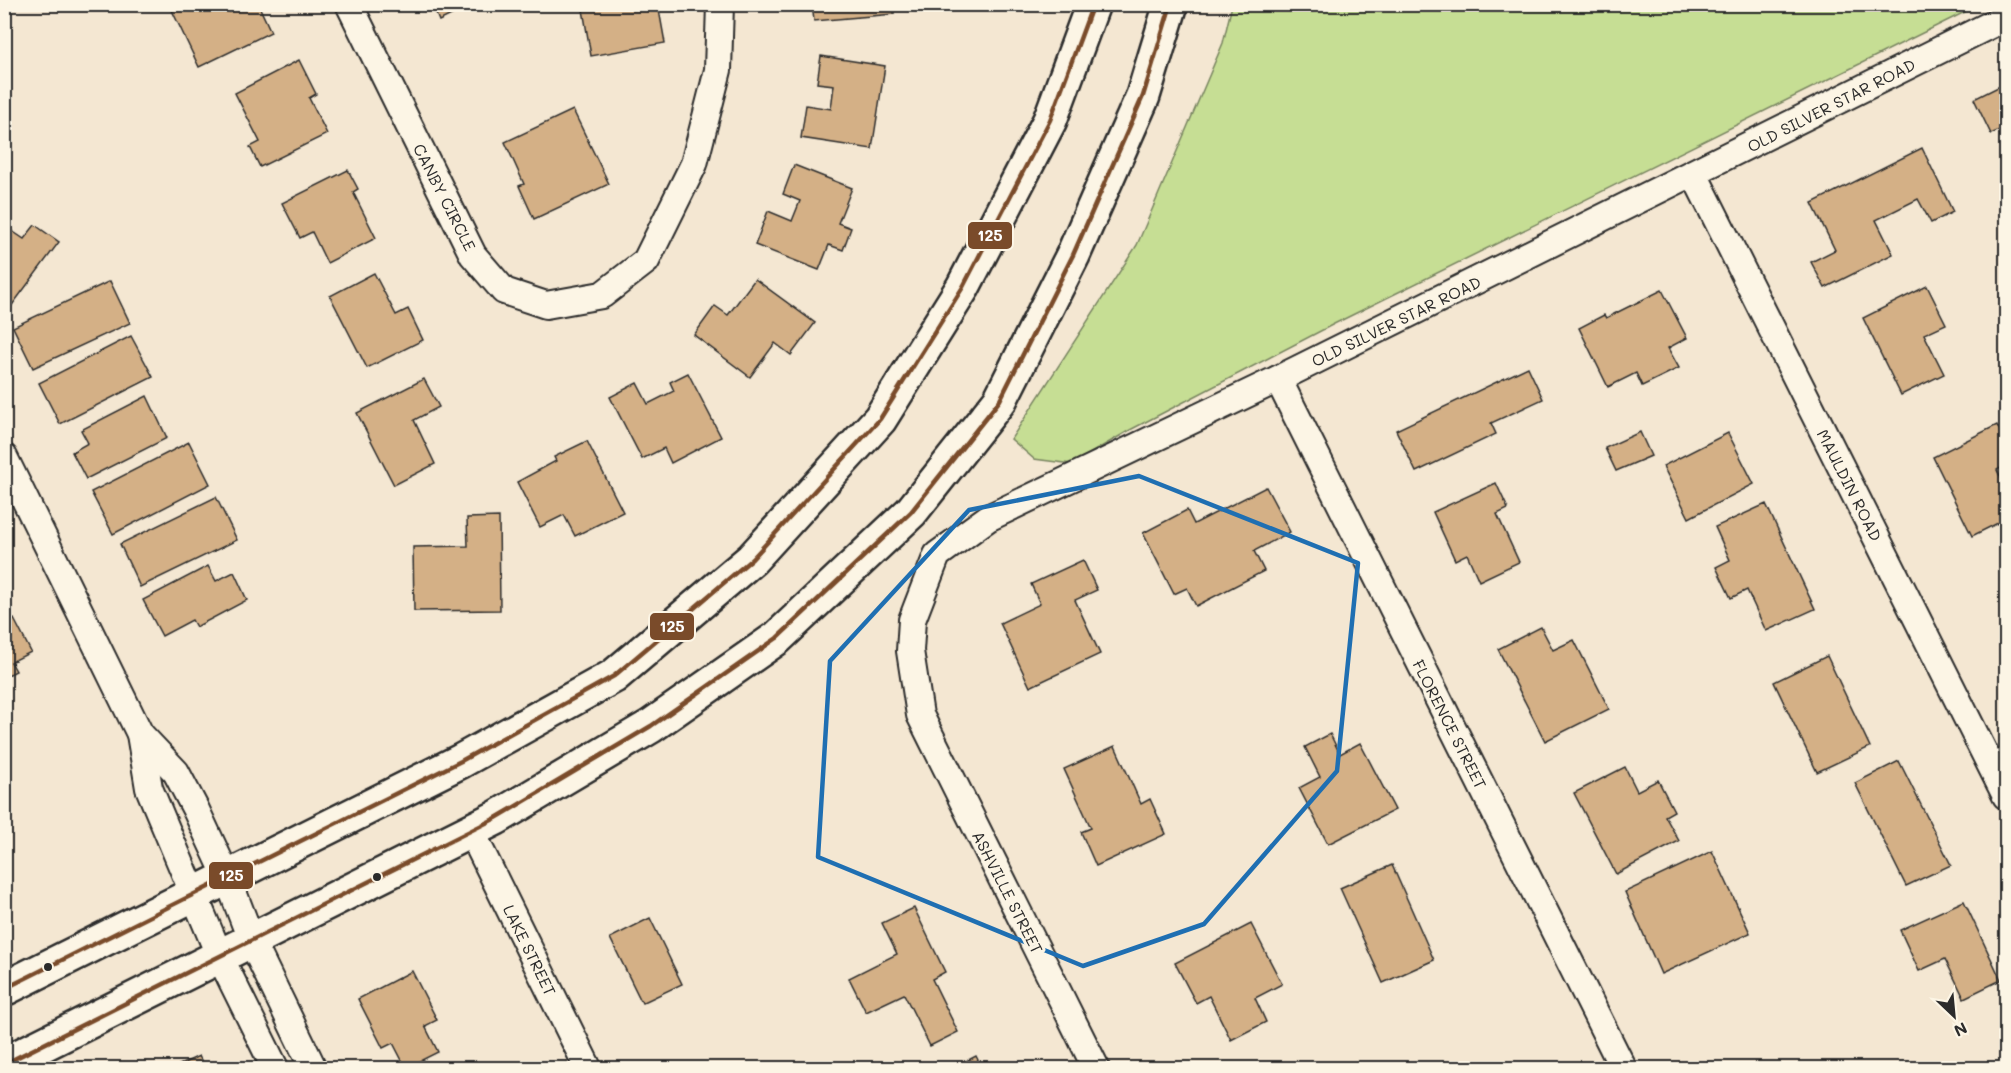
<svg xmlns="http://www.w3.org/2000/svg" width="2011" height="1073" viewBox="0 0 2011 1073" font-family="Mali,sans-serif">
	<rect width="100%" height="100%" fill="#f4e7d2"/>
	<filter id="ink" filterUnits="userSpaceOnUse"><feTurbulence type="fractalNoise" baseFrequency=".0167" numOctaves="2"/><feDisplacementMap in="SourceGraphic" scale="12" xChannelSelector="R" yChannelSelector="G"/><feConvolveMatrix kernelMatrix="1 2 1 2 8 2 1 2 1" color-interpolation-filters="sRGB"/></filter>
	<g filter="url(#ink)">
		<polygon fill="#c6de94" stroke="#788460" stroke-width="1.5" points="1232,5 1979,5 1334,324 1130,430 1072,464 1034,459 1011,439 1137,245 1223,43"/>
		<g fill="#d4b086" stroke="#2b2b2b" stroke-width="1.5">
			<polygon points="169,4 227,4 230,12 246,4 258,4 271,32 199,67"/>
			<polygon points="432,4 474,4 439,21"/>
			<polygon points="582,4 658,4 665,43 591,56"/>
			<polygon points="812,4 894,4 894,14 814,21"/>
			<polygon points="821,56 885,66 872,149 801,138 806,105 831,109 834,85 817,83"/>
			<polygon points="299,60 316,94 309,98 327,134 260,167 250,147 260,142 235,93"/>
			<polygon points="2006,83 2006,127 1991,134 1974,99"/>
			<polygon points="573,110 609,184 534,219 519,186 524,184 505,142"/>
			<polygon points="1922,148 1953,212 1931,223 1918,199 1876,220 1893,254 1825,288 1811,262 1835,250 1812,203"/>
			<polygon points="794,165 852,188 838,223 851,228 843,250 829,245 819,270 755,245 768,211 792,221 800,201 783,194"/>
			<polygon points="348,170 358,189 353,192 376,238 327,263 312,232 300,238 282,203"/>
			<polygon points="35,225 59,242 4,316 4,242 12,231 24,239"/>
			<polygon points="374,273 396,315 408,309 423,340 367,368 330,296"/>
			<polygon points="755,279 815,323 791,355 775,343 750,377 694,335 715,306 728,315"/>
			<polygon points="110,281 130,323 33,368 13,327"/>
			<polygon points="1927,286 1946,324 1924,334 1944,374 1901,395 1863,318"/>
			<polygon points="1662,290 1687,338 1668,348 1679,368 1642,386 1636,373 1608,387 1579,328 1604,315 1606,318"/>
			<polygon points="131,336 153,377 60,424 39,383"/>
			<polygon points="1528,367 1543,399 1491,423 1496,434 1416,472 1396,430"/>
			<polygon points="688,373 721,437 671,463 664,448 642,459 610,397 637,383 648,404 674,391 670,382"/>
			<polygon points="424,379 439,407 414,420 435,464 394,485 357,413"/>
			<polygon points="147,396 167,438 86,479 72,452 88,443 81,430"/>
			<polygon points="1997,425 2006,443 2006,465 1997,470 2006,489 2006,519 1972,536 1933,457"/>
			<polygon points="1640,432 1651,456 1616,471 1605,448"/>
			<polygon points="1728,433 1754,484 1689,518 1663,466"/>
			<polygon points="587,441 623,512 575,536 564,515 540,527 517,482 556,461 554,457"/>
			<polygon points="189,442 210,484 113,534 91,492"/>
			<polygon points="1496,483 1508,509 1497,514 1519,562 1479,581 1467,554 1455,560 1433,512"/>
			<polygon points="1266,487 1290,532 1254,551 1264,571 1196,606 1187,588 1174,594 1143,533 1187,510 1194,524"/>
			<polygon points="216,497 237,540 140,587 120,544"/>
			<polygon points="1766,504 1815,609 1766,631 1747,590 1731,598 1716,567 1730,560 1715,527"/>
			<polygon points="499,517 500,610 414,611 413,547 468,546 467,518"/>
			<polygon points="1083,560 1097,590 1075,600 1100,654 1030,687 1000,623 1040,604 1031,584"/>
			<polygon points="208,566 216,581 234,572 247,600 196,627 192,620 162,636 143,600"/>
			<polygon points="14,619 31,652 11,662 16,671 4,677 4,624"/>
			<polygon points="1541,627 1553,650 1574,640 1609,709 1545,741 1498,649"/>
			<polygon points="1827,656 1870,747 1817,772 1774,682"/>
			<polygon points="1330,734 1340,754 1360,743 1395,810 1328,844 1299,788 1320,777 1305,747"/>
			<polygon points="1115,746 1141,804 1150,799 1166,834 1096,866 1081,832 1091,828 1064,769"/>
			<polygon points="1899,761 1951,865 1906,886 1855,783"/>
			<polygon points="1625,767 1637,791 1658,780 1674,811 1665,816 1679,841 1616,874 1574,793"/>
			<polygon points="1712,851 1750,933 1661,974 1625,892"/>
			<polygon points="1392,865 1434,960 1383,983 1340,888"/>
			<polygon points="1964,901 2001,980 1964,998 1945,959 1919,971 1900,930"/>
			<polygon points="914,908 945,972 932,979 958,1032 930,1046 904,994 866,1012 849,978 897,954 882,923"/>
			<polygon points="650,918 682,984 642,1003 610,938"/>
			<polygon points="1251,924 1282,984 1255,998 1266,1022 1231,1040 1209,996 1196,1003 1175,963"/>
			<polygon points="412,971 437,1020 425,1026 438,1052 406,1068 393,1043 383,1048 358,999"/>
			<polygon points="199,1056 205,1068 173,1068"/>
			<polygon points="976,1056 982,1068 953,1068"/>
		</g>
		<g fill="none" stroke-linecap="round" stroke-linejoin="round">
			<g stroke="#2b2b2b" stroke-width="30">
				<g id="minor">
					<polyline points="349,4 473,255 504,291 546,305 602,295 646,261 694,164 718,70 720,4"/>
					<polyline points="1694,174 2006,796"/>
					<polyline points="1278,379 1623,1068"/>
					<polyline points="4,457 140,734 149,788 220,957 275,1068"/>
					<polyline points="140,734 176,772 196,810 228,879 252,942 313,1068"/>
					<polyline points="471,831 588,1068"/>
					<polyline points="1096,1068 920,715 910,651 912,620 937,555 988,518 1278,379 2006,17"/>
				</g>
			</g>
			<g stroke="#2b2b2b" stroke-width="38">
				<g id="secondary">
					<polyline points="4,989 461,761 614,676 752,559 880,419 963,287 1050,120 1093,4"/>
					<polyline points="4,1064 496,818 651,726 777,638 911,512 1000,400 1073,255 1143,96 1171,4"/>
				</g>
			</g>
			<use href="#minor" stroke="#fcf5e5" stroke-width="26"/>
			<use href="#secondary" stroke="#fcf5e5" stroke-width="33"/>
			<g stroke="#fcf5e5" stroke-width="9">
				<g id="bus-1">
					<polyline points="4,989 461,761 614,676 752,559 880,419 963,287 1050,120 1093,4"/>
					<polyline points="4,1064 496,818 651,726 777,638 911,512 1000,400 1073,255 1143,96 1171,4"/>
				</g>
			</g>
			<use href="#bus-1" stroke="#7a4b2a" stroke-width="4.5"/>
		</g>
	</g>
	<path fill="none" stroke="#1f6fb2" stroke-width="4.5" stroke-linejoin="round" d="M1139 476 1358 563 1337 771 1204 924 1083 966 818 857 830 661 969 510Z"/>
	<g fill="#2b2b2b" stroke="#fcf5e5" stroke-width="2">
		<circle cx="377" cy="877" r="5"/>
		<circle cx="48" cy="967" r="5"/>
	</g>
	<g text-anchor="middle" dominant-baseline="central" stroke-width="6" stroke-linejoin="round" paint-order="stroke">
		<g font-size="16" fill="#2b2b2b" stroke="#fcf5e5">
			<text transform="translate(1831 105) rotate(-27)">OLD SILVER STAR ROAD</text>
			<text transform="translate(445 197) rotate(63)">CANBY CIRCLE</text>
			<text transform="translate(1396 321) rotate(-26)">OLD SILVER STAR ROAD</text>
			<text transform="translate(1850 485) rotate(63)">MAULDIN ROAD</text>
			<text transform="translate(1450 724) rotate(63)">FLORENCE STREET</text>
			<text transform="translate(1008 892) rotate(63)">ASHVILLE STREET</text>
			<text transform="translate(530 950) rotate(64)">LAKE STREET</text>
		</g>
	</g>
	<g stroke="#fcf5e5" stroke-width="2">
		<rect x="967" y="221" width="46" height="29" rx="6" fill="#7a4b2a"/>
		<rect x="649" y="612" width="46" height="29" rx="6" fill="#7a4b2a"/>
		<rect x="208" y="861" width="46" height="29" rx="6" fill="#7a4b2a"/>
	</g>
	<g font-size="16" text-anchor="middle" font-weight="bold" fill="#fff">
		<text x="990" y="241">125</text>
		<text x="672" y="632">125</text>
		<text x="231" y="881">125</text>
	</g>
	<rect width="2011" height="1073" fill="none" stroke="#fcf5e5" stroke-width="24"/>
	<rect x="12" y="12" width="1987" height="1049" fill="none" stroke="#2b2b2b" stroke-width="2" filter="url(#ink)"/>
	<g transform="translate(1954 1016) rotate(154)" stroke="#fcf5e5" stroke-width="4.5" paint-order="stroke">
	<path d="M0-4.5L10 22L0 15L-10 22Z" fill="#2b2b2b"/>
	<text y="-9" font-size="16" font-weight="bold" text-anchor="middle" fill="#2b2b2b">N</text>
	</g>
</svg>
